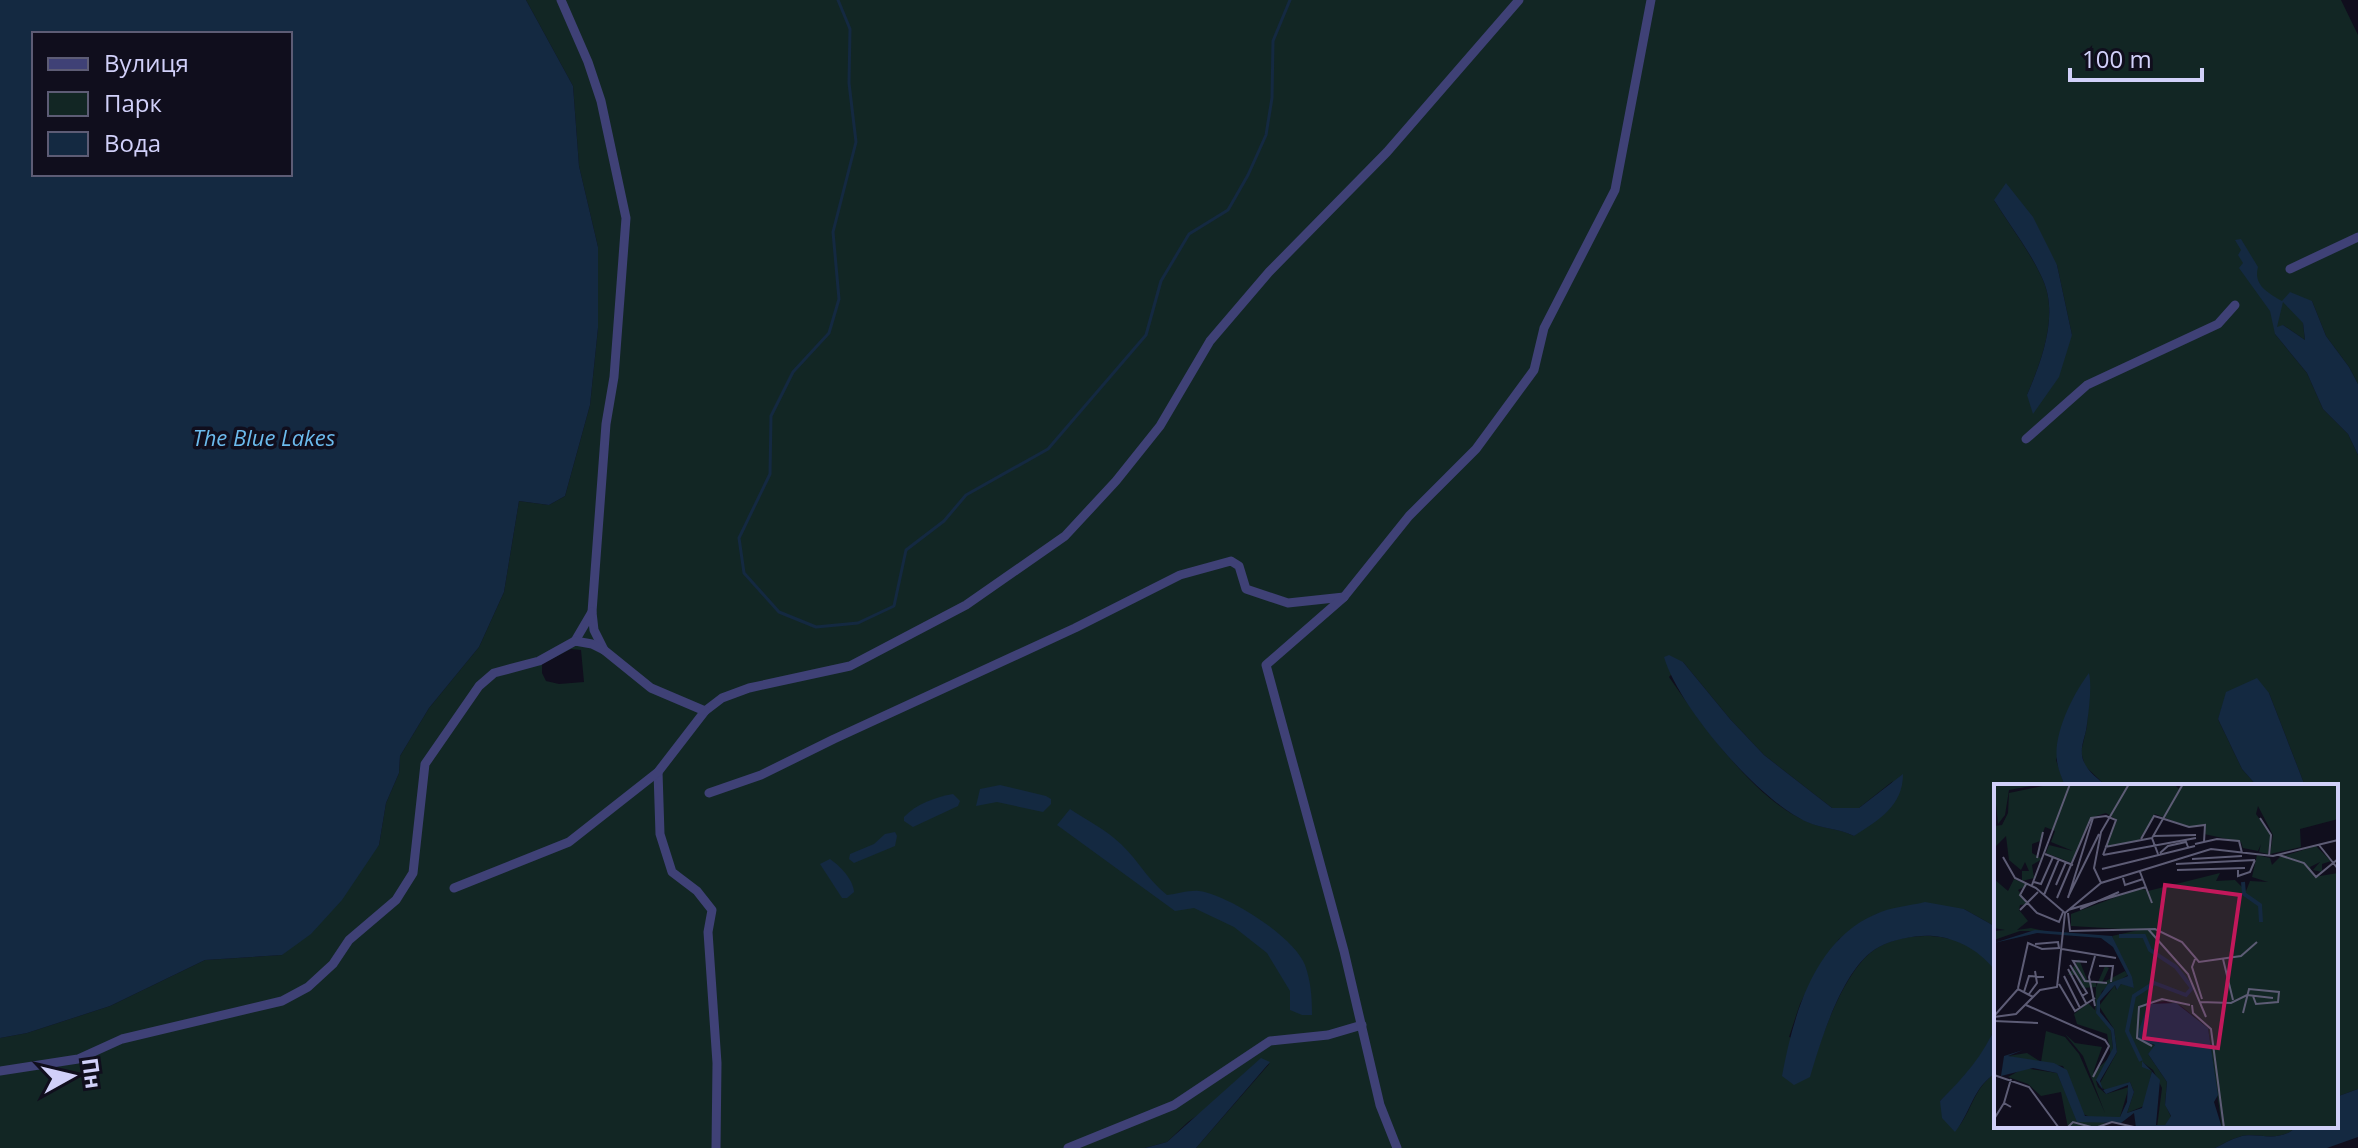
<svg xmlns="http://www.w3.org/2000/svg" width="2358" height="1148" viewBox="0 0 2358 1148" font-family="'Open Sans',sans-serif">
	<rect width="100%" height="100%" fill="#100e1d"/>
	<path fill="#122624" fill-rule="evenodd" d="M526 0H2341L2358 35V384L2349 367 2326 336 2312 301 2303 323 2305 340 2283 325 2275 334 2307 373 2323 409 2348 434 2358 455V1089L2336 1097V786H2305L2269 693 2227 692 2218 719 2242 769 2257 786H2106L2085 766 2081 752 2087 726 2089 674 2056 760 2065 786H1996V927L1964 909 1876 914 1839 939 1816 972 1800 1004 1789 1037 1819 1046C1829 1017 1850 964 1877 948 1910 928 1973 932 1994 968 1998 977 1998 1018 1994 1028 1985 1057 1961 1081 1940 1101L1955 1131C1972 1113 1973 1087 1996 1073V1126H2297C2279 1145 2257 1131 2239 1137 2231 1139 2223 1144 2215 1148H1196L1270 1063 1188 1122 1167 1142 1145 1148H0V1038L27 1033 110 1006 205 960 282 955 379 845 386 803 399 773 400 756 429 708 479 647 504 592 519 501 549 505 565 496 590 405 598 328V247L579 166 573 86ZM1994 200 2057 265 2072 335 2027 395C2041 362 2059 316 2043 280 2031 253 2010 226 1994 200ZM571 649 581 650 584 682 559 684 546 681 542 673V664ZM1683 662 1730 719 1764 755 1832 808H1859L1893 781 1854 836C1840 828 1823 829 1808 822 1755 801 1701 723 1669 677Z"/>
	<g fill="#142941" fill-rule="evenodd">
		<path d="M0 0H526L573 86 579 166 598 247V328L590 405 565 496 549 505 519 501 504 592 479 647 429 708 400 756 399 773 386 803 379 845 342 900 311 934 282 955 205 960 110 1006 27 1033 0 1038ZM34 34H290V174H34Z"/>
		<path d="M2006 183 2033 217 2057 265 2072 335 2059 377 2033 414 2027 395C2041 362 2059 316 2043 280 2031 252 2010 226 1994 200Z"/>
		<path d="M2241 239 2258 267C2253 285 2268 293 2282 301L2290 292 2312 301 2326 336 2349 367 2358 384V455L2348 434 2323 409 2307 373 2275 334 2270 311 2239 268 2243 263 2238 255 2241 250 2235 240ZM2283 302 2303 323 2305 340 2283 325 2277 327Z"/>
		<path d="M1669 655 1683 662 1730 719 1764 755 1832 808H1859L1903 774C1903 806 1879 820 1854 836 1839 828 1822 829 1807 822 1759 801 1678 706 1664 657Z"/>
		<path d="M2089 673C2092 687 2089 708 2087 724 2086 737 2078 749 2084 762 2088 772 2099 779 2106 786H2065C2062 778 2058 770 2057 761 2053 734 2073 694 2089 673Z"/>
		<polygon points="2257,678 2269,693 2305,786 2257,786 2242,769 2218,719 2226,692"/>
		<polygon points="1000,785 1046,796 1051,799 1051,804 1043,812 997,802 976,806 980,789"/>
		<path d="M953 794 960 801 958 806 913 827 904 821V817C916 804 936 797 953 794Z"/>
		<path d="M1070 809C1085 819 1101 827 1114 838 1135 854 1146 879 1167 895 1177 894 1189 890 1199 891 1229 895 1294 937 1305 965 1311 982 1312 997 1312 1015H1302L1290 1010V991L1267 953 1234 927 1194 908 1175 911 1057 825Z"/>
		<polygon points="895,832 897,836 895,846 854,863 849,859 850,854 874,844 885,834"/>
		<path d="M830 859C840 866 853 879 854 892L847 898H842L820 864Z"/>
		<path d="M1925 902 1964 909 1996 927V972C1982 952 1958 938 1933 936 1915 935 1895 939 1879 947 1843 966 1821 1040 1810 1077L1794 1085 1782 1076C1793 1016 1814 940 1876 914 1890 907 1909 906 1925 902Z"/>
		<path d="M1996 1025V1073C1973 1087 1971 1112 1955 1132L1942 1118 1940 1101C1963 1078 1984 1055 1996 1025Z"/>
		<polygon points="1261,1058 1270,1062 1196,1148 1145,1148 1167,1142"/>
		<path d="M2358 1089V1137L2327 1148H2215C2223 1144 2231 1139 2239 1137 2257 1131 2279 1145 2297 1126H2336V1097Z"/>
	</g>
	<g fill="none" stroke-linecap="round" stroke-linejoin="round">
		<polyline stroke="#142941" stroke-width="3" points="838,0 850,29 849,83 856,142 833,232 839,299 829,333 793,372 771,416 770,474 739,538 744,573 779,612 816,627 858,623 894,606 906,550 944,521 966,495 1048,449 1146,335 1161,281 1189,234 1228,210 1248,175 1266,135 1272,98 1273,41 1290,0"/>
		<g stroke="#3f4176" stroke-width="9">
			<polyline points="561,0 588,62 601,101 626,218 614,377 606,424 592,612 594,630 604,650"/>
			<polyline points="2290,269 2358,237"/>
			<polyline points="2026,439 2087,385 2218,324 2235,305"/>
			<polyline points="575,641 592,612"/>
			<polyline points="658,772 660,834 672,872 697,891 712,910 708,932 717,1063 716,1148"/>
			<polyline points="709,793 761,775 834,739 1075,628 1180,575 1231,561 1239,566 1246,589 1288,603 1344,597"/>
			<polyline points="454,888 569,842 658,772 705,711 722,698 749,688 850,666 966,605 1065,536 1116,481 1160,426 1210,341 1269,272 1387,152 1519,0"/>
			<polyline points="0,1071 78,1059 122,1039 282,1001 308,987 333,964 349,940 396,900 413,873 425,764 479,686 494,673 539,661 575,641 592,644 604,650 651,688 705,711"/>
			<polyline points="1068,1148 1174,1105 1270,1041 1328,1035 1362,1025"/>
			<polyline points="1397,1148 1380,1105 1344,951 1266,665 1344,597 1409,516 1476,449 1534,370 1544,328 1615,190 1651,0"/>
		</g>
	</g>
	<g text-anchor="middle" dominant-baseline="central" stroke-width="7" stroke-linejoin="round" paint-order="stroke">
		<g font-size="22" font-style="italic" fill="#6bbaec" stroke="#100e1d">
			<text x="264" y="437">The Blue Lakes</text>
		</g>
	</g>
	<g transform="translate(1994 784)">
		<rect width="344" height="344" fill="#100e1d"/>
		<path d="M0 0H49L15 6 11 31 4 40ZM58 0H180L185 5 186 0H344V35L306 45 307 63 276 70 279 51 264 22 262 30 277 51 274 70 265 68 267 60 264 67 249 64 247 58 210 50 211 41 195 43 161 30 145 56 112 63 123 36 112 29 96 34 78 79 52 69 55 61 79 67 57 58 61 47 51 43 46 57 38 60V69L48 75 38 81 40 94 28 97V87H35L31 78 27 86 15 76 12 52 0 64V42L8 41 14 29 15 9ZM322 62 337 77 328 80V88L319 86 326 78 316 83 320 93 344 89V344H228L214 244 187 222 171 217 154 220 144 254 162 262 154 270 173 298 171 320 177 333 169 344 163 343 168 304 159 286 147 277 158 287 150 322 133 329 140 308 136 298 112 307 105 301 123 268 120 245 105 222 121 201 122 206 128 199 140 204 118 152 145 146 77 142V130L146 104 154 107 226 89 222 97 241 96 252 107 256 97 274 98 258 93 263 71 276 74 278 81 286 73ZM0 95 14 107 20 95 34 101 24 106 34 120 26 121 25 126 34 137 23 146 37 144 51 147H26L0 156V147L11 146 0 144ZM85 175 94 198 102 199V203L111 182 115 184 108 199 131 187 134 191 108 207 102 226 117 247 119 264 117 275 102 297 104 303 112 310 135 303 126 333 103 336 89 330 69 282 41 279 14 272 33 269 47 278 52 247 71 253 85 270 111 329 89 272 71 250 81 259 108 263 99 289 117 272 113 250 83 240 80 230 94 219 101 226 102 203 88 204 81 191H74ZM30 284 63 289 84 338H110L112 344H74L67 308 47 312 34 300 14 293Z" fill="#122624"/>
		<path d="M41 146 118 152 138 193 140 204 127 200 123 206 121 201 106 217V228L120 245 123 268 106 297 109 306 136 298 140 308 133 329 148 324 158 287 148 283V277L166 296 162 341H171L177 332 171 321 173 298 154 270 161 261 144 255 145 246 154 220 182 219 214 244 224 311 220 318 228 344H142L140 329 127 339 83 338 63 289 39 284 7 292 10 272 29 266 14 272 60 279 73 286 91 332 126 333 133 318 134 301 112 310 102 296 119 264 117 247 102 229 103 216 114 200 134 192 119 163 107 154 43 149 0 159Z" fill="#142941"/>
		<path fill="none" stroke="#142941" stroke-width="4" d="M249 98 250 110 266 121 267 138M125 152H150L156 166 182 183 198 204 192 211 160 199 140 212 133 247 147 277"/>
		<path fill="none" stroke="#5d5c75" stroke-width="2" d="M167 34 195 43 211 41 210 58M266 34 277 51 275 72M159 52 202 51M147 55 160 32 167 34M201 60 223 55 245 57 248 69M325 61 344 85M111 63 158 54M166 69 174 62 192 58 194 63M51 70 79 81M164 70 158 54 189 0M109 71 202 54M285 71 310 79 322 93 344 75M9 73 21 94 42 104 71 129M43 74 49 48M198 75 248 72M182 80 261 76M108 85 201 62M183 86 251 84M244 86V92L256 88 261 76M146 88 158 119M129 94 131 101 149 95M40 98 47 100 59 73M107 99 100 84 107 48 135 0M32 100 26 111 43 129 65 138 69 128M38 101 76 0M62 101 72 78M50 111 65 75M74 113 105 50M63 114 97 34 112 32 122 36 109 71M74 114 99 34M86 125 125 108M26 126 44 108M74 126 152 103M74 129 76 147 161 145 188 158 205 178 247 172 263 158M154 145 194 190 212 233M41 160 64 158 65 164M68 165 122 174M101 172 95 193 101 222M201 175 198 183 208 215M229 175 239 216M93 178 79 177 91 197 113 199M76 181 93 209 88 212M105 182H119L117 198M74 185 92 219M70 192 86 224M65 200 81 227 101 214M24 204 34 159 48 165 66 164M30 208 35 192 50 193M35 210 43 199 41 187M206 218 237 219 253 211 279 214M32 221 111 256 115 262 99 293M198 221 199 229 217 245 230 344M249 229 255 205 285 208 284 218 262 220 259 212M1 231 24 205 39 213M0 233 22 230 46 206 63 203 71 129 107 99 217 65 279 72 344 56M0 237 44 239M158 262 143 254 145 223 168 215 196 221M0 291 35 303 65 344M10 319 17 295M0 335 10 319 17 323M73 344 79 338 101 344 118 338 140 343"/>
		<path fill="#c2185b" fill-opacity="0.15" stroke="#c2185b" stroke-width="4" d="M171 101 246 111 224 264 150 254Z"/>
		<rect width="344" height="344" fill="none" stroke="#d1d0f9" stroke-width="4"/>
	</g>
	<rect x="32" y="32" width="260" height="144" fill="#100e1d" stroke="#5d5c75" stroke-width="2"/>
	<rect x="48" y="58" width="40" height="12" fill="#3f4176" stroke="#5d5c75" stroke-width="2"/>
	<text x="104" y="72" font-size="24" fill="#d1d0f9">Вулиця</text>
	<rect x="48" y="92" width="40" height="24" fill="#122624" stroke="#5d5c75" stroke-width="2"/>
	<text x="104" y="112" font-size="24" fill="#d1d0f9">Парк</text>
	<rect x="48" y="132" width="40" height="24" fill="#142941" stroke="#5d5c75" stroke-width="2"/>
	<text x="104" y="152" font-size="24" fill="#d1d0f9">Вода</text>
	<g transform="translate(72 1076) rotate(82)" stroke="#100e1d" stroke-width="6" paint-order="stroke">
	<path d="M0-6L14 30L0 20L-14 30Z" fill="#d1d0f9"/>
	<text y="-12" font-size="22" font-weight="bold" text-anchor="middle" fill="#d1d0f9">Пн</text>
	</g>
	<path d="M2070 68v12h132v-12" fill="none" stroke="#d1d0f9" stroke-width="4"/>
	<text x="2082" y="68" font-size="24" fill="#d1d0f9" stroke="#100e1d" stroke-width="6" paint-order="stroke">100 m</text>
</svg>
